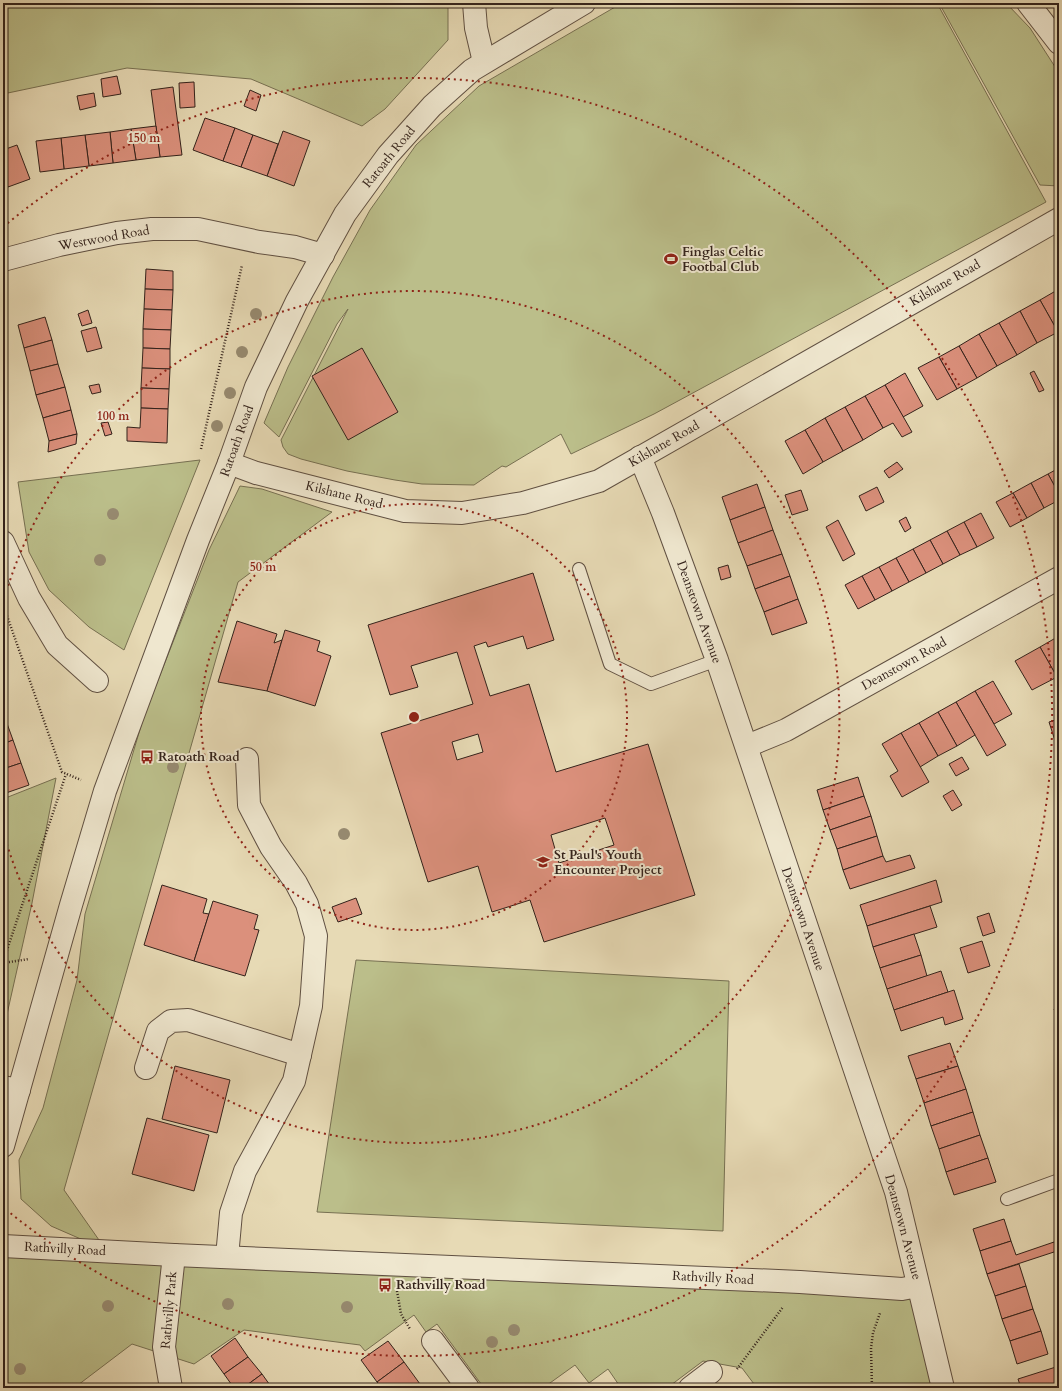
<svg xmlns="http://www.w3.org/2000/svg" width="1062" height="1391" viewBox="0 0 1062 1391" font-family="Cardo,serif">
	<rect width="100%" height="100%" fill="#e7dab5"/>
	<filter id="stains"><feTurbulence type="fractalNoise" baseFrequency=".005" numOctaves="4"/><feColorMatrix values="0 0 0 0 .2 0 0 0 0 .09 0 0 0 0 .02 0 0 0 .5 -.17"/></filter>
	<radialGradient id="worn" r=".72"><stop offset=".6" stop-color="#630" stop-opacity="0"/><stop offset="1" stop-color="#630" stop-opacity=".3"/></radialGradient>
	<g fill="#bbbe8a" stroke="#777052">
		<polygon points="3,3 448,3 448,40 385,109 362,126 251,79 127,68 3,94"/>
		<polygon points="622,3 937,3 1046,202 654,414 571,454 561,434 506,467 502,466 474,485 422,484 395,480 347,471 301,459 288,454 283,447 281,440 348,309 337,324 279,437 264,423 288,367 333,277 370,210 416,145 479,86"/>
		<polygon points="939,3 1006,3 1030,28 1059,73 1059,186 1040,185"/>
		<polygon points="200,460 124,650 89,627 49,590 29,552 18,482"/>
		<polygon points="240,486 262,489 332,512 238,582 64,1190 106,1250 51,1226 21,1199 19,1160 43,1108 77,980 85,914 144,716 209,550"/>
		<polygon points="56,778 32,903 3,1032 3,799"/>
		<polygon points="356,960 729,981 723,1231 317,1212"/>
		<polygon points="3,1246 917,1287 941,1388 757,1388 742,1368 703,1361 667,1388 621,1388 608,1369 589,1383 575,1365 543,1388 484,1388 437,1324 426,1332 414,1315 365,1351 360,1345 244,1330 194,1364 132,1344 74,1388 3,1388"/>
	</g>
	<g fill="#db907c" stroke="#33221b" fill-rule="evenodd">
		<polygon points="117,76 121,94 103,97 101,79"/>
		<polygon points="194,82 195,107 180,108 179,83"/>
		<polygon points="173,87 182,155 160,157 151,90"/>
		<polygon points="250,90 261,95 256,111 244,106"/>
		<polygon points="94,93 96,106 80,110 77,96"/>
		<polygon points="205,118 235,128 223,161 193,150"/>
		<polygon points="156,126 160,157 136,160 131,129"/>
		<polygon points="235,128 253,135 241,167 223,161"/>
		<polygon points="131,129 136,160 113,163 110,132"/>
		<polygon points="283,131 310,141 294,186 267,176"/>
		<polygon points="110,132 113,163 89,166 85,135"/>
		<polygon points="85,135 89,166 64,169 61,138"/>
		<polygon points="253,135 278,144 267,176 241,167"/>
		<polygon points="61,138 64,169 40,172 36,141"/>
		<polygon points="17,145 30,179 8,187 3,173 3,150"/>
		<polygon points="3,173 8,187 3,189"/>
		<polygon points="146,269 173,271 173,290 145,289"/>
		<polygon points="145,289 173,290 172,310 144,309"/>
		<polygon points="1059,289 1059,331 1058,332 1040,300"/>
		<polygon points="1040,300 1058,332 1037,343 1020,311"/>
		<polygon points="144,309 172,310 171,330 143,329"/>
		<polygon points="88,310 92,323 82,326 78,314"/>
		<polygon points="1020,311 1037,343 1017,355 999,323"/>
		<polygon points="45,317 52,340 24,348 18,325"/>
		<polygon points="999,323 1017,355 997,366 979,334"/>
		<polygon points="96,327 102,348 87,352 81,331"/>
		<polygon points="143,329 171,330 170,349 143,348"/>
		<polygon points="979,334 997,366 977,378 959,346"/>
		<polygon points="52,340 58,364 30,371 24,348"/>
		<polygon points="959,346 977,378 957,389 939,357"/>
		<polygon points="143,348 170,349 170,369 142,368"/>
		<polygon points="362,348 398,412 348,440 312,376"/>
		<polygon points="939,357 957,389 937,400 918,368"/>
		<polygon points="1059,362 1059,372 1055,365"/>
		<polygon points="58,364 65,387 36,395 30,371"/>
		<polygon points="142,368 170,369 169,389 141,388"/>
		<polygon points="1034,371 1044,390 1039,392 1030,373"/>
		<polygon points="905,373 923,406 903,417 885,385"/>
		<polygon points="99,384 101,392 92,394 89,386"/>
		<polygon points="885,385 912,432 902,437 893,423 883,428 865,396"/>
		<polygon points="65,387 71,410 43,418 36,395"/>
		<polygon points="141,388 169,389 168,409 141,408"/>
		<polygon points="865,396 883,428 863,440 845,407"/>
		<polygon points="845,407 863,440 843,451 825,418"/>
		<polygon points="141,408 168,409 167,443 127,441 127,427 140,428"/>
		<polygon points="71,410 77,434 49,441 43,418"/>
		<polygon points="825,418 843,451 823,462 805,430"/>
		<polygon points="108,422 112,434 105,436 101,423"/>
		<polygon points="805,430 823,462 803,474 785,441"/>
		<polygon points="77,434 76,444 48,452 49,441"/>
		<polygon points="897,462 903,469 889,478 884,471"/>
		<polygon points="1059,468 1059,494 1048,474"/>
		<polygon points="1048,474 1059,494 1059,500 1044,508 1031,483"/>
		<polygon points="1031,483 1044,508 1027,518 1013,493"/>
		<polygon points="757,484 765,507 730,520 722,497"/>
		<polygon points="877,487 884,502 866,511 859,496"/>
		<polygon points="801,490 808,510 792,515 785,495"/>
		<polygon points="1013,493 1027,518 1010,527 996,502"/>
		<polygon points="765,507 773,530 738,543 730,520"/>
		<polygon points="981,513 994,538 977,547 964,522"/>
		<polygon points="906,517 911,528 905,532 899,521"/>
		<polygon points="838,520 855,554 843,561 826,527"/>
		<polygon points="964,522 977,547 960,555 947,531"/>
		<polygon points="773,530 782,554 747,566 738,543"/>
		<polygon points="947,531 960,555 943,564 930,540"/>
		<polygon points="930,540 943,564 926,573 913,549"/>
		<polygon points="913,549 926,573 909,582 896,558"/>
		<polygon points="782,554 790,576 755,589 747,566"/>
		<polygon points="896,558 909,582 892,591 879,567"/>
		<polygon points="728,565 731,577 721,580 718,568"/>
		<polygon points="879,567 892,591 875,600 862,576"/>
		<path d="M533 573 554 640 527 649 523 636 488 647 486 642 474 646 490 696 529 684 556 772 648 744 695 895 544 942 530 900 492 912 478 866 428 882 381 733 473 704 457 652 411 666 418 687 390 695 368 625ZM478 734 483 752 457 760 452 742ZM605 818 614 845 559 863 551 835Z"/>
		<polygon points="790,576 798,599 764,612 755,589"/>
		<polygon points="862,576 875,600 858,609 845,585"/>
		<polygon points="798,599 807,623 772,635 764,612"/>
		<polygon points="237,621 277,634 274,643 282,640 267,691 218,682"/>
		<polygon points="285,630 320,641 317,651 331,656 315,706 267,691"/>
		<polygon points="1059,636 1059,675 1057,677 1040,647"/>
		<polygon points="1040,647 1057,677 1032,690 1015,661"/>
		<polygon points="993,681 1012,714 994,724 975,691"/>
		<polygon points="975,691 1006,745 987,756 956,702"/>
		<polygon points="956,702 975,735 957,746 938,712"/>
		<polygon points="938,712 957,746 938,756 919,723"/>
		<polygon points="3,718 5,718 13,740 3,744"/>
		<polygon points="1059,719 1059,753 1049,722"/>
		<polygon points="919,723 938,756 920,767 901,733"/>
		<polygon points="901,733 929,782 902,797 890,776 898,771 882,744"/>
		<polygon points="13,740 21,763 3,769 3,744"/>
		<polygon points="962,757 969,769 956,776 949,764"/>
		<polygon points="21,763 29,785 3,794 3,769"/>
		<polygon points="858,777 864,796 823,810 817,790"/>
		<polygon points="953,790 962,805 952,811 943,796"/>
		<polygon points="864,796 871,816 830,830 823,810"/>
		<polygon points="871,816 877,836 837,849 830,830"/>
		<polygon points="877,836 883,856 843,870 837,849"/>
		<polygon points="910,855 915,868 850,889 843,870 883,856 886,862"/>
		<polygon points="936,880 942,902 867,926 860,905"/>
		<polygon points="162,885 207,899 203,913 209,914 194,961 144,945"/>
		<polygon points="356,898 362,914 338,922 332,907"/>
		<polygon points="213,901 258,915 254,929 259,930 245,976 194,961"/>
		<polygon points="930,906 937,927 873,947 867,926"/>
		<polygon points="989,913 995,932 983,936 977,917"/>
		<polygon points="914,934 921,955 880,968 873,947"/>
		<polygon points="982,941 990,966 968,973 960,948"/>
		<polygon points="921,955 927,976 887,989 880,968"/>
		<polygon points="941,971 948,992 894,1010 887,989"/>
		<polygon points="954,990 963,1019 945,1025 943,1017 901,1031 894,1010"/>
		<polygon points="1059,1008 1059,1024 1054,1009"/>
		<polygon points="950,1043 958,1066 916,1079 908,1056"/>
		<polygon points="175,1066 230,1080 217,1133 162,1119"/>
		<polygon points="958,1066 966,1089 924,1103 916,1079"/>
		<polygon points="966,1089 973,1112 931,1126 924,1103"/>
		<polygon points="973,1112 980,1135 939,1149 931,1126"/>
		<polygon points="147,1118 209,1135 194,1191 132,1174"/>
		<polygon points="980,1135 988,1158 946,1172 939,1149"/>
		<polygon points="988,1158 996,1182 954,1195 946,1172"/>
		<polygon points="1004,1219 1011,1241 980,1251 973,1229"/>
		<polygon points="1011,1241 1016,1255 1054,1242 1057,1251 987,1274 980,1251"/>
		<polygon points="1019,1264 1026,1286 995,1296 987,1274"/>
		<polygon points="1026,1286 1033,1309 1002,1319 995,1296"/>
		<polygon points="1033,1309 1041,1331 1010,1341 1002,1319"/>
		<polygon points="1041,1331 1048,1354 1017,1364 1010,1341"/>
		<polygon points="235,1338 248,1357 224,1374 211,1356"/>
		<polygon points="388,1341 404,1362 377,1382 361,1360"/>
		<polygon points="248,1357 262,1374 243,1388 234,1388 224,1374"/>
		<polygon points="404,1362 420,1384 415,1388 382,1388 377,1382"/>
		<polygon points="1059,1366 1059,1388 1021,1388 1018,1379"/>
		<polygon points="262,1374 272,1388 243,1388"/>
	</g>
	<g fill="none" stroke-linecap="round" stroke-linejoin="round">
		<g stroke="#605042" stroke-width="14">
			<g id="service">
				<polyline points="579,569 610,664 651,684 717,660"/>
				<polyline points="1007,1199 1059,1180"/>
			</g>
		</g>
		<g stroke="#605042" stroke-width="24">
			<g id="minor">
				<polyline points="474,3 476,28 484,62"/>
				<polyline points="1028,3 1059,43"/>
				<polyline points="3,260 59,245 117,233 152,229 198,229 259,242 295,247 323,255"/>
				<polyline points="640,457 663,513 717,660 896,1192 943,1388"/>
				<polyline points="229,463 256,473 405,511 462,513 523,503 599,481 1059,219"/>
				<polyline points="3,542 29,598 57,645 97,681"/>
				<polyline points="747,746 786,730 1059,578"/>
				<polyline points="146,1068 158,1031 171,1021 188,1020 300,1055"/>
				<polyline points="3,1087 19,1090"/>
				<polyline points="3,1246 174,1255 800,1282 888,1288 902,1289 918,1286"/>
				<polyline points="227,1257 231,1213 245,1171 294,1081 311,1006 316,936 307,904 296,883 271,847 249,805 247,759"/>
				<polyline points="433,1341 468,1388"/>
				<polyline points="171,1388 164,1347 174,1255"/>
				<polyline points="690,1388 711,1372"/>
			</g>
		</g>
		<g stroke="#605042" stroke-width="24">
			<polyline id="tertiary" points="3,1146 71,905 105,791 198,540 229,463 256,387 297,301 345,214 388,155 432,106 472,70 584,3"/>
		</g>
		<g stroke="#33221b" stroke-width="2.5" stroke-dasharray="1 2" stroke-linecap="butt">
			<polyline points="201,449 242,265"/>
			<polyline points="6,613 62,772 81,780"/>
			<polyline points="3,962 66,774"/>
			<polyline points="3,963 29,959"/>
			<polyline points="397,1291 401,1314 410,1329"/>
			<polyline points="737,1369 783,1307"/>
			<polyline points="872,1388 871,1348 873,1333 880,1313"/>
		</g>
		<use href="#service" stroke="#efe7cf" stroke-width="12"/>
		<use href="#minor" stroke="#efe7cf" stroke-width="22"/>
		<use href="#tertiary" stroke="#efe7cf" stroke-width="22"/>
	</g>
	<g fill="#978a70">
		<circle cx="256" cy="314" r="6"/>
		<circle cx="242" cy="352" r="6"/>
		<circle cx="230" cy="393" r="6"/>
		<circle cx="217" cy="426" r="6"/>
		<circle cx="113" cy="514" r="6"/>
		<circle cx="100" cy="560" r="6"/>
		<circle cx="173" cy="767" r="6"/>
		<circle cx="344" cy="834" r="6"/>
		<circle cx="228" cy="1304" r="6"/>
		<circle cx="108" cy="1306" r="6"/>
		<circle cx="347" cy="1307" r="6"/>
		<circle cx="514" cy="1330" r="6"/>
		<circle cx="492" cy="1342" r="6"/>
		<circle cx="20" cy="1369" r="6"/>
	</g>
	<g fill="none" stroke="#8f2418" stroke-width="2" stroke-dasharray="2 4">
		<circle cx="414" cy="717" r="213"/>
		<path d="M3 603A426 426 0 1 1 3 831"/>
		<path d="M3 227A639 639 0 1 1 3 1207"/>
	</g>
	<defs>
		<g id="stadium-bare" transform="scale(1.08)"><path d="M0-5a6.5 5 0 1 0 0 10a6.5 5 0 1 0 0-10ZM-3.5-1.8h7v3.6h-7Z" fill="#8f2418" stroke="#efe7cf" stroke-width="2.5" paint-order="stroke"/></g>
		<g id="bus-bare" transform="scale(1.08)"><path d="M-5-6H5V4H4V6H2V4H-2V6H-4V4H-5ZM-3.5-4V0h7V-4ZM-3.5 1.2v1.5H-2V1.2ZM2 1.2v1.5H3.5V1.2Z" fill="#8f2418" stroke="#efe7cf" stroke-width="2.5" paint-order="stroke"/></g>
		<g id="university-bare" transform="scale(1.08)"><path d="M0-5L7-2L0 1L-7-2ZM-4 1L0 2.5L4 1V4Q0 6-4 4Z" fill="#8f2418" stroke="#efe7cf" stroke-width="2.5" paint-order="stroke"/></g>
	</defs>
	<g fill-rule="evenodd">
		<use href="#stadium-bare" x="671" y="259"/>
		<use href="#bus-bare" x="147" y="757"/>
		<use href="#university-bare" x="543" y="862"/>
		<use href="#bus-bare" x="385" y="1285"/>
	</g>
	<g text-anchor="middle" dominant-baseline="central" stroke-width="4" stroke-linejoin="round" paint-order="stroke">
		<g font-size="13" fill="#33221b" stroke="#efe7cf">
			<text transform="translate(389 157) rotate(-51)">Ratoath Road</text>
			<text transform="translate(104 238) rotate(-10)">Westwood Road</text>
			<text transform="translate(945 283) rotate(-30)">Kilshane Road</text>
			<text transform="translate(237 441) rotate(-70)">Ratoath Road</text>
			<text transform="translate(664 444) rotate(-30)">Kilshane Road</text>
			<text transform="translate(344 495) rotate(14)">Kilshane Road</text>
			<text transform="translate(699 612) rotate(70)">Deanstown Avenue</text>
			<text transform="translate(904 664) rotate(-29)">Deanstown Road</text>
			<text transform="translate(803 919) rotate(71)">Deanstown Avenue</text>
			<text transform="translate(903 1227) rotate(75)">Deanstown Avenue</text>
			<text transform="translate(65 1249) rotate(3)">Rathvilly Road</text>
			<text transform="translate(713 1278) rotate(3)">Rathvilly Road</text>
			<text transform="translate(169 1310) rotate(-85)">Rathvilly Park</text>
		</g>
		<g font-size="13" font-weight="bold" fill="#33221b" stroke="#efe7cf" text-anchor="start">
			<text x="682" y="252">Finglas Celtic<tspan x="682" dy="15">Footbal Club</tspan></text>
			<text x="158" y="757">Ratoath Road</text>
			<text x="554" y="855">St Paul's Youth<tspan x="554" dy="15">Encounter Project</tspan></text>
			<text x="396" y="1285">Rathvilly Road</text>
		</g>
	</g>
	<circle cx="414" cy="717" r="6" fill="#8f2418" stroke="#efe7cf" stroke-width="2"/>
	<g font-size="12" text-anchor="middle" font-weight="bold" fill="#8f2418" stroke="#efe7cf" stroke-width="4" stroke-linejoin="round" paint-order="stroke">
		<text x="144" y="142">150 m</text>
		<text x="113" y="420">100 m</text>
		<text x="263" y="571">50 m</text>
	</g>
	<rect width="1062" height="1391" fill="none" stroke="#e7dab5" stroke-width="16"/>
	<rect x="4" y="4" width="1054" height="1383" fill="none" stroke="#33221b" stroke-width="2"/>
	<rect x="8" y="8" width="1046" height="1375" fill="none" stroke="#33221b"/>
	<rect width="100%" height="100%" filter="url(#stains)"/>
	<rect width="100%" height="100%" fill="url(#worn)"/>
</svg>
